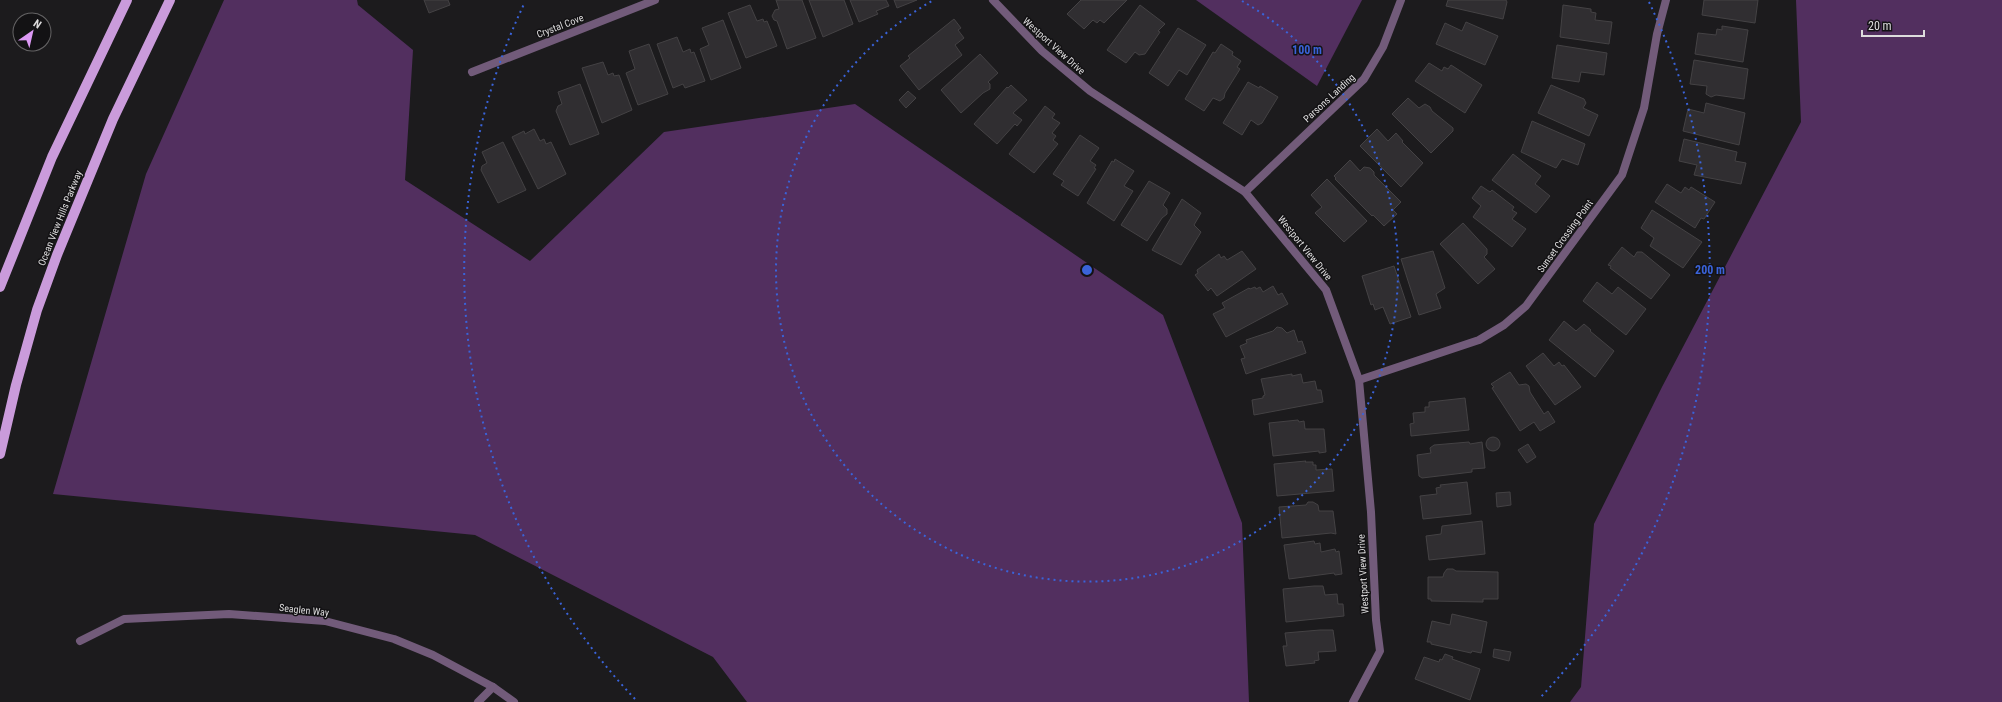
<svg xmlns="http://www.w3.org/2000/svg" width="2002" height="702" viewBox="0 0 2002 702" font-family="'Roboto Condensed',sans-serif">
	<rect width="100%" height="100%" fill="#1c1b1d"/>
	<g fill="#522f5f">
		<polygon points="224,0 357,0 358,5 413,50 405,180 530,261 664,132 855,104 1163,315 1242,523 1249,702 747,702 713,657 475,535 53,494 146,174"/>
		<polygon points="1196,0 1362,0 1317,86"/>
		<polygon points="1796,0 2002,0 2002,702 1570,702 1581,687 1594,524 1662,387 1801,122"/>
	</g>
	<g fill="#302e31" stroke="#444244">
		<polygon points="424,0 448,0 450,5 429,13"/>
		<polygon points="776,0 802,0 816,38 787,49 777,21 774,20 772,16 775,10 779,9"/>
		<polygon points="809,0 844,0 853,24 823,37"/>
		<polygon points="850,0 886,0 889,6 876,11 878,14 859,22"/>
		<polygon points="894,0 917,0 897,8"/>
		<polygon points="1081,0 1127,0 1104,23 1100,20 1097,23 1093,20 1084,29 1067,14"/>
		<polygon points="1448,0 1506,0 1507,2 1503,19 1446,6"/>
		<polygon points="1704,0 1758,0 1755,23 1702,15"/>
		<polygon points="750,5 757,21 763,19 764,22 767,21 777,46 746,58 728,13"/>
		<polygon points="1140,5 1165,24 1158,31 1160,32 1145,54 1139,55 1135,52 1126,63 1107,50"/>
		<polygon points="1563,5 1591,9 1591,12 1596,13 1595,20 1612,22 1609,44 1560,37"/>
		<polygon points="954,19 961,28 958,30 964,38 955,45 962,55 919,90 900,66 910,58 908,56"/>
		<polygon points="723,20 741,68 711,80 700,49 709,45 702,28"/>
		<polygon points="1466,22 1498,36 1485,65 1436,44 1445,23 1462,31"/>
		<polygon points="1722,26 1748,30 1743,62 1695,54 1698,33 1716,35 1717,29 1722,30"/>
		<polygon points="1178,28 1206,45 1187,75 1179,70 1168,86 1149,73"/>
		<polygon points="677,37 683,52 690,49 691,53 694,52 705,81 685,88 683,84 673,88 657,44"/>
		<polygon points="649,44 668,94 638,105 626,73 635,69 629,51"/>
		<polygon points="1221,44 1233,52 1232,55 1241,61 1237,67 1240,69 1225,93 1224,98 1220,101 1213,98 1204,111 1185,99 1213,52 1215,53"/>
		<polygon points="1557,45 1607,53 1604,75 1581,72 1579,82 1552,78"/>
		<polygon points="980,54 998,73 988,82 990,84 990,89 983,93 961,113 941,90"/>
		<polygon points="1694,60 1748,69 1744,99 1716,95 1711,97 1706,94 1707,86 1690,84"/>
		<polygon points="603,62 608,75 613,73 614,76 619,75 632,110 602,123 582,68"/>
		<polygon points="1429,63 1442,71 1444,67 1448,69 1451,65 1482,85 1465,113 1415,81"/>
		<polygon points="1248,82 1259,88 1260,86 1278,97 1262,123 1258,125 1251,120 1242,135 1223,123"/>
		<polygon points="580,84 599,134 570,145 556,111 558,106 562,104 558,92"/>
		<polygon points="1011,85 1027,100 1013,113 1022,120 1017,126 1015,124 997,144 974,124 1007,87 1008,88"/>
		<polygon points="1551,85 1584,99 1586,103 1583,108 1598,115 1589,136 1538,113"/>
		<polygon points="908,91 916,98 906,108 899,100"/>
		<polygon points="1408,98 1419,108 1425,104 1430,107 1432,111 1453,128 1453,131 1431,153 1392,114"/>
		<polygon points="1706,103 1745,113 1739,145 1683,131 1688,109 1704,113"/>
		<polygon points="1045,106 1055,114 1052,118 1060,123 1052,133 1056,136 1053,140 1058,144 1034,173 1009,154"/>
		<polygon points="1532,121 1585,144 1578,165 1562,159 1556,168 1521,152"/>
		<polygon points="534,129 540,141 544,139 546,144 551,142 566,174 538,189 512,137 524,131 525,134"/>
		<polygon points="1377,129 1388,141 1396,133 1403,141 1402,142 1423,163 1401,187 1360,146"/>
		<polygon points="1080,135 1099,148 1090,161 1096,165 1094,168 1096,169 1078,196 1061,185 1064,181 1053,174"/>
		<polygon points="1684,139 1737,152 1735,161 1746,163 1741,184 1694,175 1697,165 1679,161"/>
		<polygon points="503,142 526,190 498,203 481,170 482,166 487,163 482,152"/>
		<polygon points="1513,154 1541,176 1535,184 1550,196 1536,213 1492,180"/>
		<polygon points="1115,159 1134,171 1124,186 1133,191 1114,221 1087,203 1112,161 1114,162"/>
		<polygon points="1350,160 1360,171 1364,167 1370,168 1374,172 1374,175 1401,202 1393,210 1397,214 1384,226 1373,215 1372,216 1335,179 1336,178 1334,176"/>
		<polygon points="1327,179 1367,221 1344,242 1315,213 1322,207 1311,195"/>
		<polygon points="1149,181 1170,193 1163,205 1167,209 1167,214 1162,218 1147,241 1121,225"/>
		<polygon points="1667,184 1681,193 1685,187 1689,190 1691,187 1715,202 1704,219 1701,218 1695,228 1655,202"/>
		<polygon points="1481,186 1490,192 1492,190 1514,207 1512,210 1517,213 1512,219 1526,229 1512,247 1473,217 1481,206 1472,198"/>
		<polygon points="1182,199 1201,213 1194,225 1201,232 1181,265 1152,250"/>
		<polygon points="1652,210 1702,242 1683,268 1650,246 1654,238 1641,228"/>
		<polygon points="1463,223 1487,249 1487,254 1484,257 1495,269 1478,284 1440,244"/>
		<polygon points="1622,247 1634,257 1637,252 1642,252 1670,275 1651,299 1610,268 1611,266 1608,265"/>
		<polygon points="1242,251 1256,269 1217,296 1211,288 1208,291 1195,275 1198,273 1197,270 1219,254 1221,258 1224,256 1227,260"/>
		<polygon points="1433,251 1445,288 1436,294 1441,308 1419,315 1401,259"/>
		<polygon points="1394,266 1411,317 1390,324 1383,307 1375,310 1373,304 1371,305 1362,276"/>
		<polygon points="1597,282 1612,294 1618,287 1646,309 1626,335 1583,301"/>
		<polygon points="1273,286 1278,295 1282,293 1288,304 1226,337 1213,314 1225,308 1222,303 1249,288 1250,289 1255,287 1256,289 1260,287 1263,292"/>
		<polygon points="1564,321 1576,331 1584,324 1591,330 1590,331 1614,351 1595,377 1549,340"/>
		<polygon points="1277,327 1282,328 1287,333 1294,330 1298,342 1302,341 1306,353 1246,374 1241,359 1245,358 1240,346 1247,343 1246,340 1273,331"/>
		<polygon points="1543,353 1554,366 1559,362 1562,366 1564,365 1581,387 1555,405 1526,366"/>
		<polygon points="1510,372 1519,385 1526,384 1529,386 1530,392 1544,414 1548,411 1555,422 1540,431 1534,422 1520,431 1492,388 1494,387 1491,384"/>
		<polygon points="1292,374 1292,376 1301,374 1303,383 1315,381 1317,390 1321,390 1323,402 1254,415 1252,400 1263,398 1263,396 1265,395 1261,379"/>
		<polygon points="1465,398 1469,430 1411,436 1410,424 1414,423 1413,413 1425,412 1425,407 1429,407 1429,402"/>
		<polygon points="1298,420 1299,422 1304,421 1305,429 1324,429 1326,452 1319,453 1319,451 1273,456 1269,423"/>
		<circle cx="1493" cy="444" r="7"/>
		<polygon points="1469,442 1470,444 1482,442 1485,468 1472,469 1472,472 1422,478 1419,476 1417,455 1431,453 1430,448 1434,445"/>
		<polygon points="1528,444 1536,457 1527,463 1518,450"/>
		<polygon points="1306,461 1305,462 1313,462 1313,465 1316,465 1316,470 1332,469 1334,491 1277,496 1274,464"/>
		<polygon points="1467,482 1471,514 1423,519 1420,496 1437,494 1436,488 1441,487 1440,485"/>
		<polygon points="1510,492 1511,505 1497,507 1496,493"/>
		<polygon points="1308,502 1313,502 1318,505 1319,511 1333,511 1336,534 1331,533 1282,538 1279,507 1306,505"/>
		<polygon points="1482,521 1485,554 1429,560 1426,536 1441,534 1442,526"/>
		<polygon points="1314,541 1315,544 1320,543 1321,552 1335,549 1336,552 1339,551 1342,574 1335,575 1334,573 1289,579 1284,545"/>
		<polygon points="1447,569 1453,569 1456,571 1498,572 1498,599 1483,599 1483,602 1431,601 1431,599 1428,599 1428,577 1443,577 1444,573"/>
		<polygon points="1314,586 1323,586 1325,595 1337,594 1338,604 1343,604 1344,616 1286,622 1283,589"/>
		<polygon points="1452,614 1487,622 1481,653 1472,651 1471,653 1431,644 1431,642 1427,642 1432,621 1450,625"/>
		<polygon points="1320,630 1333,630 1336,651 1318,652 1319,660 1314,661 1315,663 1286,666 1283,646 1287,646 1285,633"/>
		<polygon points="1494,649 1511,652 1509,661 1493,657"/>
		<polygon points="1445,654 1453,657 1452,659 1480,669 1470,700 1415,679 1424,657 1439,662 1440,659 1442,660"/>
	</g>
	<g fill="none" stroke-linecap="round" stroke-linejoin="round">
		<g stroke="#725b7a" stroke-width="8">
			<polyline points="993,0 1042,51 1090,91 1245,192 1326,290 1359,380 1371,512 1376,620 1380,651 1353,702"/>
			<polyline points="472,72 655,0"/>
			<polyline points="1245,192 1364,79 1383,47 1401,0"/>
			<polyline points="1359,380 1479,340 1504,325 1526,306 1622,175 1644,108 1657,34 1666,0"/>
			<polyline points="80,641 124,619 229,614 325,621 394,639 433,655 493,687 514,702"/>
			<polyline points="478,702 493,687"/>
		</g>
		<g stroke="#ca9bdb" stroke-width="10">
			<polyline points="0,287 52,157 127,0"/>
			<polyline points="0,454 16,385 37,310 57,255 113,119 170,0"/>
		</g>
	</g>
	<g fill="none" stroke="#3a63d9" stroke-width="2" stroke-dasharray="2 4">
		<path d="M1242 1A311 311 0 1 1 932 1"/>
		<path d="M635 699A623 623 0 0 1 525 2M1649 2A623 623 0 0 1 1539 699"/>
	</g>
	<g text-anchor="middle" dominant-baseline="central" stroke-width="3" stroke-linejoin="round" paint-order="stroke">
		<g font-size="10" fill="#dddcdd" stroke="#131214">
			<text transform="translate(560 26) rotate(-21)">Crystal Cove</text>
			<text transform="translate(1054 46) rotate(42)">Westport View Drive</text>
			<text transform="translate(1329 98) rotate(-43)">Parsons Landing</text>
			<text transform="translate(60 218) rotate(-68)">Ocean View Hills Parkway</text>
			<text transform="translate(1565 236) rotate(-54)">Sunset Crossing Point</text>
			<text transform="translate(1305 248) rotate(51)">Westport View Drive</text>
			<text transform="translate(1363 574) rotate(-93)">Westport View Drive</text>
			<text transform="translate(304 610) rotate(6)">Seaglen Way</text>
		</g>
	</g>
	<circle cx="1087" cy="270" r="6" fill="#3a63d9" stroke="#131214" stroke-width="2"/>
	<g font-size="12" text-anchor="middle" font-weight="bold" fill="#3a63d9" stroke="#131214" stroke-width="3" stroke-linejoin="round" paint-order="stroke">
		<text x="1307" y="54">100 m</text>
		<text x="1710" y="274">200 m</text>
	</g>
	<g transform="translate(32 32) rotate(34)"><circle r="19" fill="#131214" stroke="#646364"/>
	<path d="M0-3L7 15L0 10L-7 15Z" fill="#dc99f4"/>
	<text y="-6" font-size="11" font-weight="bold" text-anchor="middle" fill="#dddcdd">N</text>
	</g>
	<path d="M1862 30v6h62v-6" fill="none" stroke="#dddcdd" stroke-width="2"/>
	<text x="1868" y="30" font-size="12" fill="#dddcdd" stroke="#131214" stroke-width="3" paint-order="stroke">20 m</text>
</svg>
